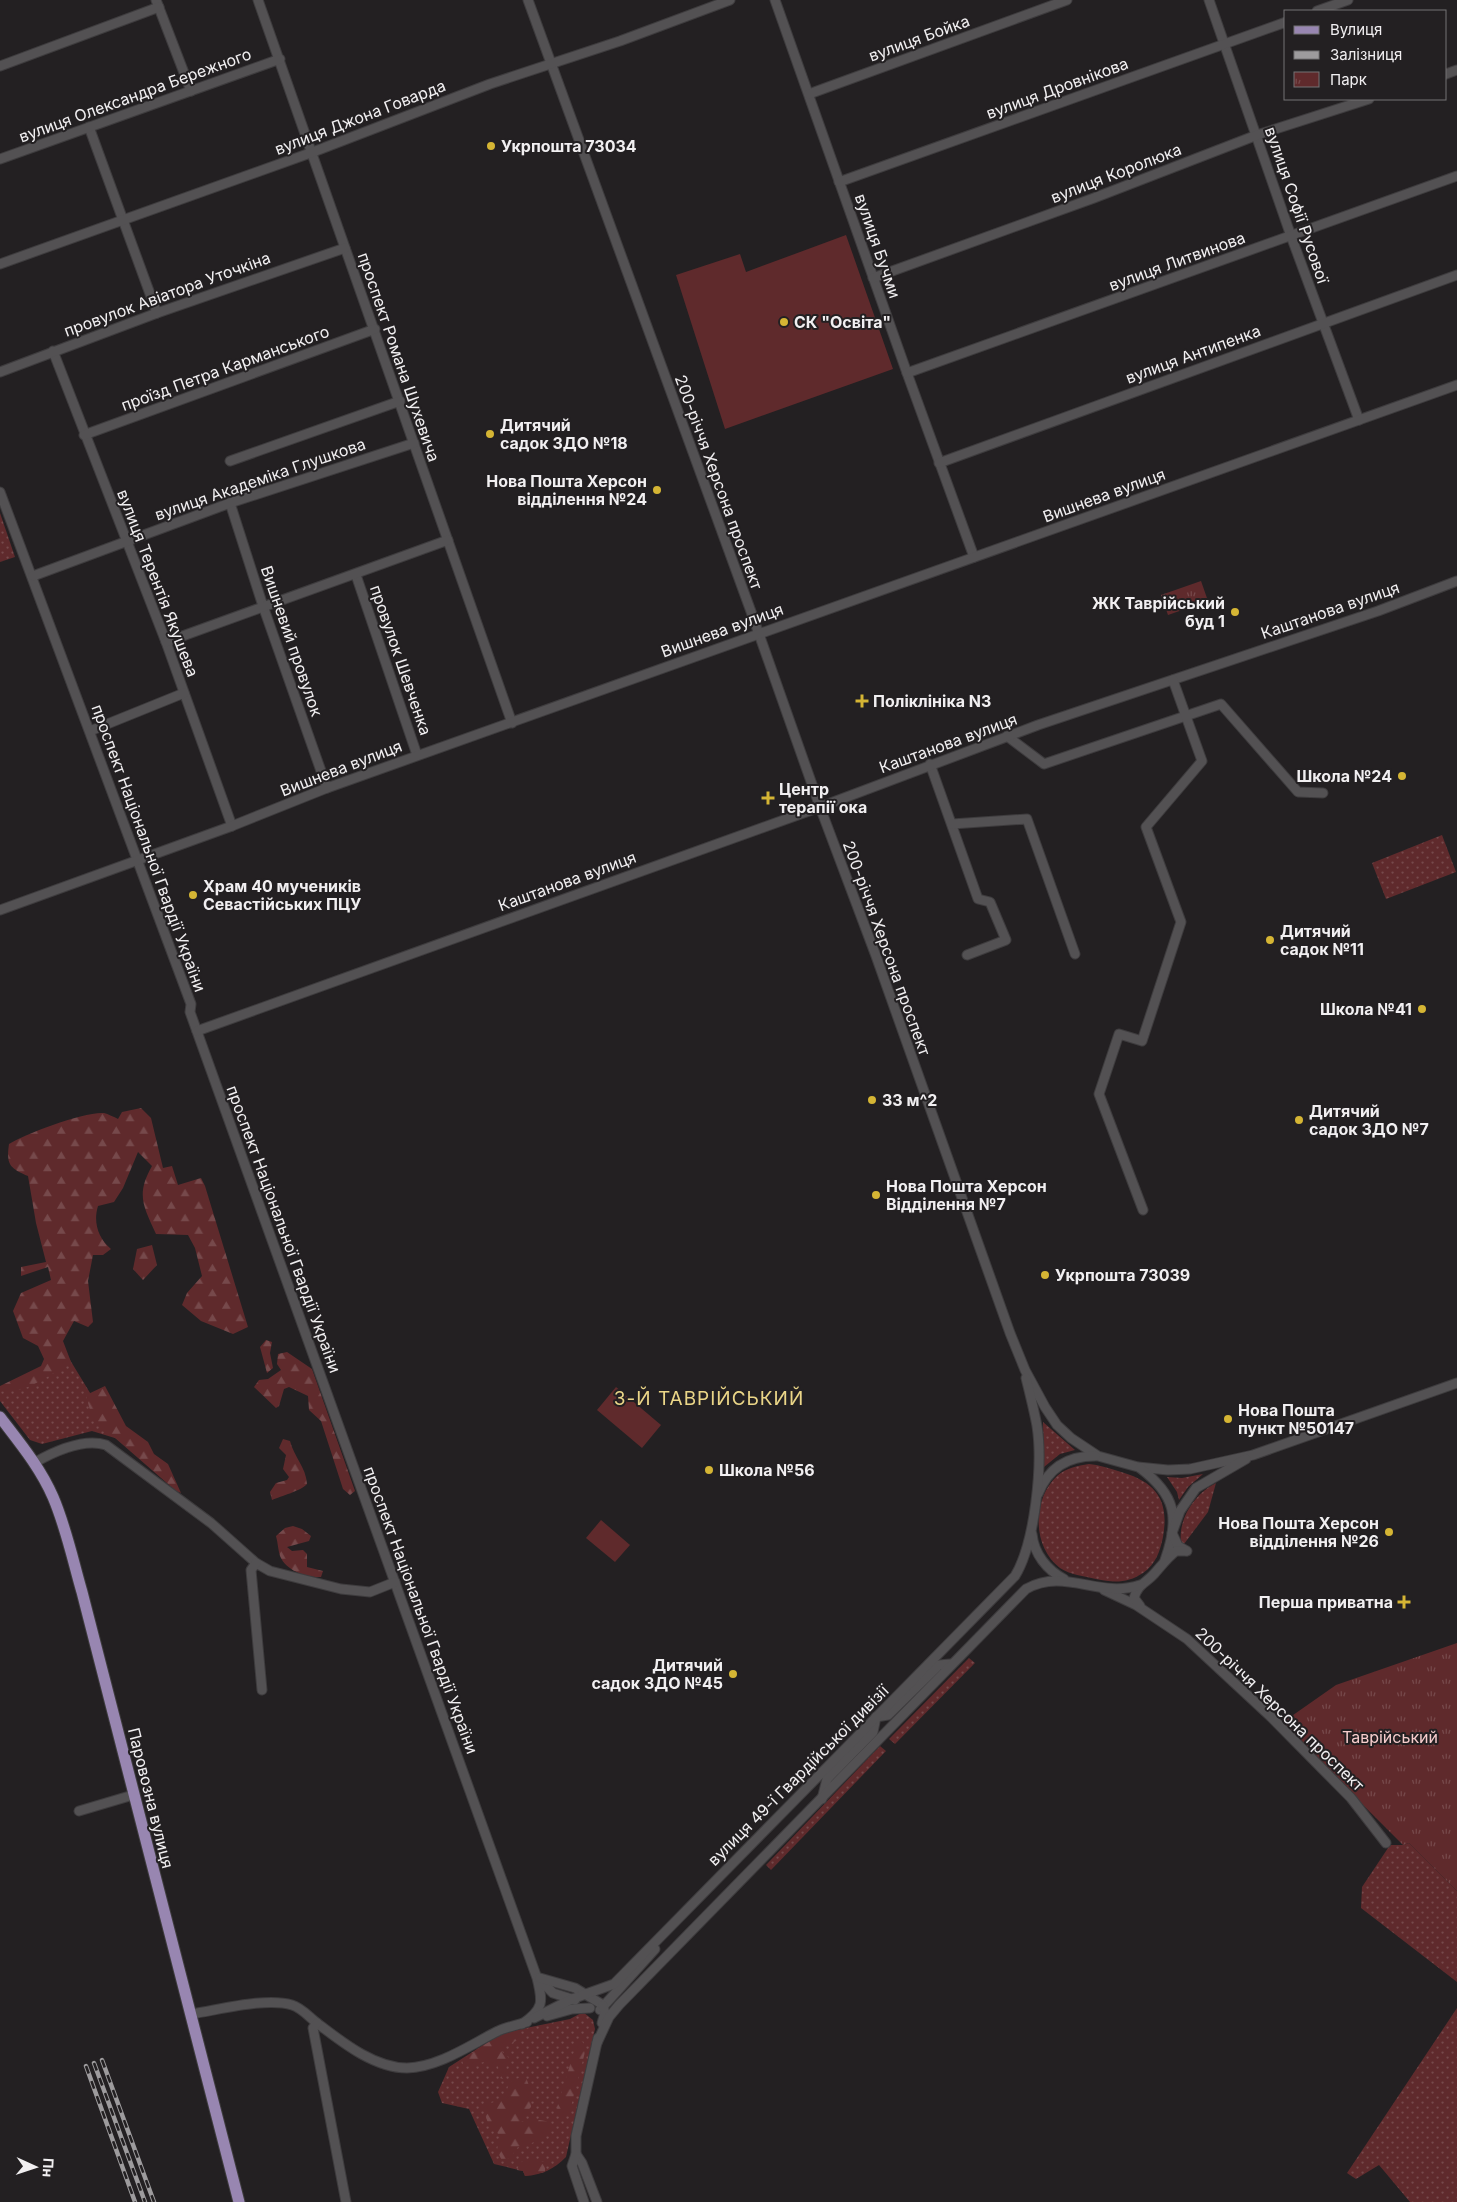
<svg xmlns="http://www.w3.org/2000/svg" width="1457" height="2202" viewBox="0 0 1457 2202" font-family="Inter,sans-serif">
	<defs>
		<pattern id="grass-dots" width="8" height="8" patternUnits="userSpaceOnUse" patternTransform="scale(1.25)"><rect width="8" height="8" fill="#5f2a2c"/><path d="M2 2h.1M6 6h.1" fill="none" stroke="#76494b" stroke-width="1.8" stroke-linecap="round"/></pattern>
		<pattern id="forest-firs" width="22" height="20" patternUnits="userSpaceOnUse" patternTransform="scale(1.25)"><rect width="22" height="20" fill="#5f2a2c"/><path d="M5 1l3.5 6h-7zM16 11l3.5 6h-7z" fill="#76494b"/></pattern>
		<pattern id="park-tufts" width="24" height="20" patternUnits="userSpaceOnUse" patternTransform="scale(1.25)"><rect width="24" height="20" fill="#5f2a2c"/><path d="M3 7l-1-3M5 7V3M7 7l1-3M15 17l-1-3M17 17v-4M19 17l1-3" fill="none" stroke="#76494b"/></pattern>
	</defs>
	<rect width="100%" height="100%" fill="#232022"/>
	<g fill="url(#grass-dots)">
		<polygon points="0,513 15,557 0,562"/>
		<polygon points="1442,835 1456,872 1386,899 1372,863"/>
		<polygon points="67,1355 118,1439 92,1431 42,1444 30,1440 0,1401 0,1390"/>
		<polygon points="1043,1422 1075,1450 1060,1454 1044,1467"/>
		<path d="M1089 1464C1099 1465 1108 1468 1118 1471 1154 1481 1170 1498 1163 1537 1160 1551 1156 1564 1143 1573 1128 1583 1114 1583 1096 1579 1084 1576 1070 1575 1060 1568 1032 1547 1032 1499 1057 1476 1066 1468 1077 1466 1089 1464Z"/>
		<polygon points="1203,1474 1188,1487 1179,1500 1177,1492 1167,1477 1182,1478"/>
		<path d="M1216 1483 1208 1512 1184 1544 1181 1543C1178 1519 1194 1494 1216 1483Z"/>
		<polygon points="969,1658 975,1663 895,1744 889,1739"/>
		<polygon points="880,1746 886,1751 771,1870 766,1865"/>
		<polygon points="1409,1843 1457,1891 1457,1982 1361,1908 1362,1887 1390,1845 1403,1845"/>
		<polygon points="1457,2008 1457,2202 1410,2202 1379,2165 1356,2179 1347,2173"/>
		<path d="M583 2012 593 2020 595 2029 566 2157C554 2169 542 2175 525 2176L523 2171 494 2164 469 2109 442 2103 438 2092 449 2067 497 2036 521 2029 570 2019Z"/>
	</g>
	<g fill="url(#forest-firs)">
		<path d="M141 1108 151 1118 163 1168 172 1166 178 1185 201 1178 205 1186 248 1327 233 1334 201 1321 182 1305 187 1293 202 1276 195 1248 188 1235 156 1234C143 1206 136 1194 152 1166L138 1152 123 1188 114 1202 98 1206C93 1222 98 1238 111 1249L103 1255H93L88 1281 93 1322 88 1327 74 1321 63 1341 71 1362C49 1375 27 1394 0 1391V1386L41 1366 44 1359 38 1346 23 1338 13 1311 21 1293 51 1280 48 1267 21 1276V1267L46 1262 36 1223 28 1176C10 1168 6 1165 9 1144 24 1134 86 1111 104 1113 108 1114 114 1117 118 1119L122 1112Z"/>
		<polygon points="152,1245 157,1265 143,1280 133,1269 137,1249"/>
		<polygon points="266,1340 272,1342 270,1353 273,1368 267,1373 260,1347"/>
		<polygon points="287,1352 312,1369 355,1491 350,1495 343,1489 321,1421 309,1410 308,1396 289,1387 284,1389 279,1406 276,1408 254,1387 259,1380 268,1379 281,1370 277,1364 278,1354"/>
		<polygon points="105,1386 126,1426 148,1442 154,1454 168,1464 181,1493 176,1491 92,1418 86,1395"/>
		<path d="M283 1439 290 1441C294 1457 306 1467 307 1484 301 1491 281 1496 272 1500L270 1492 276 1483 287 1480 289 1477 283 1469 286 1455 279 1448Z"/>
		<path d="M293 1526 302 1529 311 1536 309 1541 287 1547 292 1551 303 1550 307 1554V1567L323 1571 321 1577C307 1578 286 1571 280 1556 278 1550 278 1543 276 1536L285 1528Z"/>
		<polygon points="521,2029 520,2039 499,2049 509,2058 503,2079 500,2078 498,2066 484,2062 464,2067 462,2060 497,2036"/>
		<polygon points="582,2041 586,2048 569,2114 563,2117 556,2111 576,2045"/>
		<path d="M525 2075 531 2091V2107L523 2116 521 2122 534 2119 551 2122C547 2141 535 2142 518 2147L510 2158 502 2161 497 2150 500 2136 488 2123 482 2106 503 2099 510 2082Z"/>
		<polygon points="526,2159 545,2162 545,2172 525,2176 523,2171 517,2170 520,2163"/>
	</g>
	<g fill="url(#park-tufts)">
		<polygon points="1201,581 1208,601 1168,615 1161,595"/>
		<polygon points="1457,1643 1457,1891 1409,1843 1403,1845 1287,1729 1286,1720 1336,1685"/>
	</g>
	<g fill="#5f2a2c">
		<polygon points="846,235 893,369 725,429 676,275 740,254 746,272"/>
		<polygon points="616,1387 661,1425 642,1448 597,1410"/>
		<polygon points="601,1520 630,1545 615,1562 586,1538"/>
	</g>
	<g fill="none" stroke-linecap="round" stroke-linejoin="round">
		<g stroke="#3e3c3e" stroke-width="11">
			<g id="minor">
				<polyline points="156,0 191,91"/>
				<polyline points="258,0 512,723"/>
				<polyline points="528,0 753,617 820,807 876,956 1010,1333 1025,1370 1045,1407 1057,1425 1071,1438 1098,1456 1138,1467 1168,1470 1190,1469 1253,1455 1457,1383"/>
				<polyline points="775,0 907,373 974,557"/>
				<polyline points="1209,0 1291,236 1359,420"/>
				<polyline points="1317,11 1348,0"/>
				<polyline points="0,66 159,7"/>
				<polyline points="1446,74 1457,70"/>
				<polyline points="809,94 1067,0"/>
				<polyline points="89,127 157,313"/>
				<polyline points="0,159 280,59"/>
				<polyline points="839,182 1286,22"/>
				<polyline points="0,264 313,152 490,84 620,41 730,0"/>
				<polyline points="873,278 1094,198 1257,135 1369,99"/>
				<polyline points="53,351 166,642 232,826"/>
				<polyline points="0,372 157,313 345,248"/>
				<polyline points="907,373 1457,176"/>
				<polyline points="84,435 375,329"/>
				<polyline points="230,461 400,401"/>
				<polyline points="939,463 1457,275"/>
				<path d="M0 492 191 1004 190 1012 537 1978C543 2002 544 2009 522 2024"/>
				<polyline points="230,503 263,606 327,788"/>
				<polyline points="356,575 417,755"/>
				<polyline points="33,576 230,503 414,443"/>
				<polyline points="166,642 448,540"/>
				<polyline points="90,731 184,693"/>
				<polyline points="1007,736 1044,764 1221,704 1298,792 1323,793"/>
				<polyline points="930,764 978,899 990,902 1006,940 967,955"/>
				<polyline points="952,824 1027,819 1075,954"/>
				<polyline points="0,910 232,826 327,788 1457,385"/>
				<polyline points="197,1031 820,807 1038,725 1378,611 1457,581"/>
				<polyline points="1143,1210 1099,1094 1119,1034 1142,1041 1181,922 1146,827 1202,761 1173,680"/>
				<path d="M34 1463C55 1451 83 1438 106 1445L211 1523 256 1563 270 1571 341 1589 370 1592 395 1582"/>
				<path d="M1140 1468C1176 1495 1180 1518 1165 1560"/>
				<path d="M1038 1494C1048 1468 1068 1456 1095 1456"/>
				<path d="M1032 1534C1034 1554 1047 1570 1064 1579"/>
				<polyline points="1187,1551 1178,1546 1172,1533 1180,1511 1196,1488 1246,1459"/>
				<polyline points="256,1563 251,1570 262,1690"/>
				<polyline points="1104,1590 1136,1605 1187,1639 1271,1717 1351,1798 1386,1843"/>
				<path d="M1140 1606 1134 1598C1137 1585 1146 1583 1154 1574 1162 1565 1167 1558 1176 1551H1186"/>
				<polyline points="876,1717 888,1715 939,1665 950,1664"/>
				<polyline points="822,1799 827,1779 873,1732 876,1717"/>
				<polyline points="79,1811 133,1795"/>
				<polyline points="538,1978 553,1993 575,2000"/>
				<polyline points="540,1978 575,1988 603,2005"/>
				<polyline points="600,2010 655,1949"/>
				<path d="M191 2014C219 2010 266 1997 292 2005 302 2008 309 2017 317 2023 342 2042 374 2068 407 2068 439 2067 470 2045 498 2031 507 2027 517 2025 527 2022"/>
				<polyline points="547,2016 572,2009 590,2008"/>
				<path d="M534 2018 572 1999 614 1984 1015 1576C1035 1543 1043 1465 1037 1426 1034 1410 1030 1394 1026 1378"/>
				<polyline points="317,2023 313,2028 346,2202"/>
				<polyline points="602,2023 605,2013 603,2005"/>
				<path d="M597 2043 609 2017 619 2005 1026 1589C1065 1567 1099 1599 1140 1585"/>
				<polyline points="576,2154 582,2163 597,2202"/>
				<polyline points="584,2202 572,2166 576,2154 576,2136 598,2038"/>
			</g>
		</g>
		<g stroke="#3e3c3e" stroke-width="13">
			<path id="major" d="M0 1417C19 1442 40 1467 53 1497 66 1527 73 1561 82 1592L239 2202"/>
		</g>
		<use href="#minor" stroke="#535153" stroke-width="9"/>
		<use href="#major" stroke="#9886b1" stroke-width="11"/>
		<g stroke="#9d9b9d" stroke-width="4.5">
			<g id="rail">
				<polyline points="102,2060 154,2202"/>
				<polyline points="94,2063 145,2202"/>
				<polyline points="86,2066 135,2202"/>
			</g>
		</g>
		<use href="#rail" stroke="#232022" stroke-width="2.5" stroke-dasharray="8" stroke-linecap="butt"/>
	</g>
	<g fill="#d5b534" stroke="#232022" stroke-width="2">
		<circle cx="491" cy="146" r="5"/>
		<circle cx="784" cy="322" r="5"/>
		<circle cx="490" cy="434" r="5"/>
		<circle cx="657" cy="490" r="5"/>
		<circle cx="1235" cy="612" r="5"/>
		<path d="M859.5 693.5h5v5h5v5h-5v5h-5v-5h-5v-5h5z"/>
		<circle cx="1402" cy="776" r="5"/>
		<path d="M765.5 790.5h5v5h5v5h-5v5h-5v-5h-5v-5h5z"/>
		<circle cx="193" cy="895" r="5"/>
		<circle cx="1270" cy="940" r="5"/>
		<circle cx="1422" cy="1009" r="5"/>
		<circle cx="872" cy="1100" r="5"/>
		<circle cx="1299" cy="1120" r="5"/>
		<circle cx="876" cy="1195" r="5"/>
		<circle cx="1045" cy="1275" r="5"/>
		<circle cx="1228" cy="1419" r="5"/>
		<circle cx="709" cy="1470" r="5"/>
		<circle cx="1389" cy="1532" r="5"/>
		<path d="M1401.5 1594.5h5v5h5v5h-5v5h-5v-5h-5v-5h5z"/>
		<circle cx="733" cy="1674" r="5"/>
	</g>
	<g text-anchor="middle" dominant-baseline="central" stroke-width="4" stroke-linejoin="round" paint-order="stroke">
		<g font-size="16" fill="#f1eff1" stroke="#232022">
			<text transform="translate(919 38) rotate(-20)">вулиця Бойка</text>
			<text transform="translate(1057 88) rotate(-20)">вулиця Дровнікова</text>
			<text transform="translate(135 95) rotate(-20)">вулиця Олександра Бережного</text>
			<text transform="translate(360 117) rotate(-21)">вулиця Джона Говарда</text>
			<text transform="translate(1116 173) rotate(-21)">вулиця Королюка</text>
			<text transform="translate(1297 205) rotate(71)">вулиця Софії Русової</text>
			<text transform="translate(878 246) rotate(71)">вулиця Бучми</text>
			<text transform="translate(1177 261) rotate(-20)">вулиця Литвинова</text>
			<text transform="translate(167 294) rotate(-20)">провулок Авіатора Уточкіна</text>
			<text transform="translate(1193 354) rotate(-20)">вулиця Антипенка</text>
			<text transform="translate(399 357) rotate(71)">проспект Романа Шухевича</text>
			<text transform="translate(225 368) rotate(-20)">проїзд Петра Карманського</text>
			<text transform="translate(260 479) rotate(-19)">вулиця Академіка Глушкова</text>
			<text transform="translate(719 482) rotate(70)">200-річчя Херсона проспект</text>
			<text transform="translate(1104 495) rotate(-20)">Вишнева вулиця</text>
			<text transform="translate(158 583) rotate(69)">вулиця Терентія Якушева</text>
			<text transform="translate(1330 610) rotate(-19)">Каштанова вулиця</text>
			<text transform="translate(722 630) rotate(-20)">Вишнева вулиця</text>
			<text transform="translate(292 641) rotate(71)">Вишневий провулок</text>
			<text transform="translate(401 660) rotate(71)">провулок Шевченка</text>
			<text transform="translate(948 743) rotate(-20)">Каштанова вулиця</text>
			<text transform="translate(341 768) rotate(-21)">Вишнева вулиця</text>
			<text transform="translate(149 848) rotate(70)">проспект Національної Гвардії України</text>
			<text transform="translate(567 881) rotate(-20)">Каштанова вулиця</text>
			<text transform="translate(887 948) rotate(70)">200-річчя Херсона проспект</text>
			<text transform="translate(284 1229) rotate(70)">проспект Національної Гвардії України</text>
			<text transform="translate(421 1610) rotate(70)">проспект Національної Гвардії України</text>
			<text transform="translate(1280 1709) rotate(44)">200-річчя Херсона проспект</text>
			<text transform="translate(798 1775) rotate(-45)">вулиця 49-ї Гвардійської дивізії</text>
			<text transform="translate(151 1798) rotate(76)">Паровозна вулиця</text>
		</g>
		<g font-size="16" font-weight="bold" fill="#f1eff1" stroke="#232022" text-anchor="start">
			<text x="501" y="146">Укрпошта 73034</text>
			<text x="794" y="322">СК "Освіта"</text>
			<text x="500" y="425">Дитячий<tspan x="500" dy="18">садок ЗДО №18</tspan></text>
			<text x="647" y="481" text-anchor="end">Нова Пошта Херсон<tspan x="647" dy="18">відділення №24</tspan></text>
			<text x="1225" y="603" text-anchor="end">ЖК Таврійський<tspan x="1225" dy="18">буд 1</tspan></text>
			<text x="873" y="701">Поліклініка N3</text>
			<text x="1392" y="776" text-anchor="end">Школа №24</text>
			<text x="779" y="789">Центр<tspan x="779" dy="18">терапії ока</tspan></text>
			<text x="203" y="886">Храм 40 мучеників<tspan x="203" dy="18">Севастійських ПЦУ</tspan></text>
			<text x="1280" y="931">Дитячий<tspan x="1280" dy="18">садок №11</tspan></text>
			<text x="1412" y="1009" text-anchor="end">Школа №41</text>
			<text x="882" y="1100">33 м^2</text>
			<text x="1309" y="1111">Дитячий<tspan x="1309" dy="18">садок ЗДО №7</tspan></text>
			<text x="886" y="1186">Нова Пошта Херсон<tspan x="886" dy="18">Відділення №7</tspan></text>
			<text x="1055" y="1275">Укрпошта 73039</text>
			<text x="1238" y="1410">Нова Пошта<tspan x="1238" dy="18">пункт №50147</tspan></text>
			<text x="719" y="1470">Школа №56</text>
			<text x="1379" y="1523" text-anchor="end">Нова Пошта Херсон<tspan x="1379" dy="18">відділення №26</tspan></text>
			<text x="1393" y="1602" text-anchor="end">Перша приватна</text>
			<text x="723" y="1665" text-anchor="end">Дитячий<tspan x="723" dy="18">садок ЗДО №45</tspan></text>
		</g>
		<g font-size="16" fill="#f7cdcd" stroke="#232022">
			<text x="1390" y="1737">Таврійський</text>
		</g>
		<g font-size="19" letter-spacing="1" fill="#ebd688" stroke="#232022">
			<text x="709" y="1398">3-Й ТАВРІЙСЬКИЙ</text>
		</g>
	</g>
	<rect x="1284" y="10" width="162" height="90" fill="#232022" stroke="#757375"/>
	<rect x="1294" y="26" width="25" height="8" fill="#9886b1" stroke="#757375"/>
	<text x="1330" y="35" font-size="15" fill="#f1eff1">Вулиця</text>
	<rect x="1294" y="51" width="25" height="8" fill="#9d9b9d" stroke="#757375"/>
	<text x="1330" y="60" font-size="15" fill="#f1eff1">Залізниця</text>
	<rect x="1294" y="72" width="25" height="15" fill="url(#park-tufts)" stroke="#757375"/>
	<text x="1330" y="85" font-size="15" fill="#f1eff1">Парк</text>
	<g transform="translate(35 2167) rotate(93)" stroke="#232022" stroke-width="4" paint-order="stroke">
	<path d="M0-4L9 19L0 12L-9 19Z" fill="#f1eff1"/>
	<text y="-8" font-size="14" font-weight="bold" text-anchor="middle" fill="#f1eff1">Пн</text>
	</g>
</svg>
